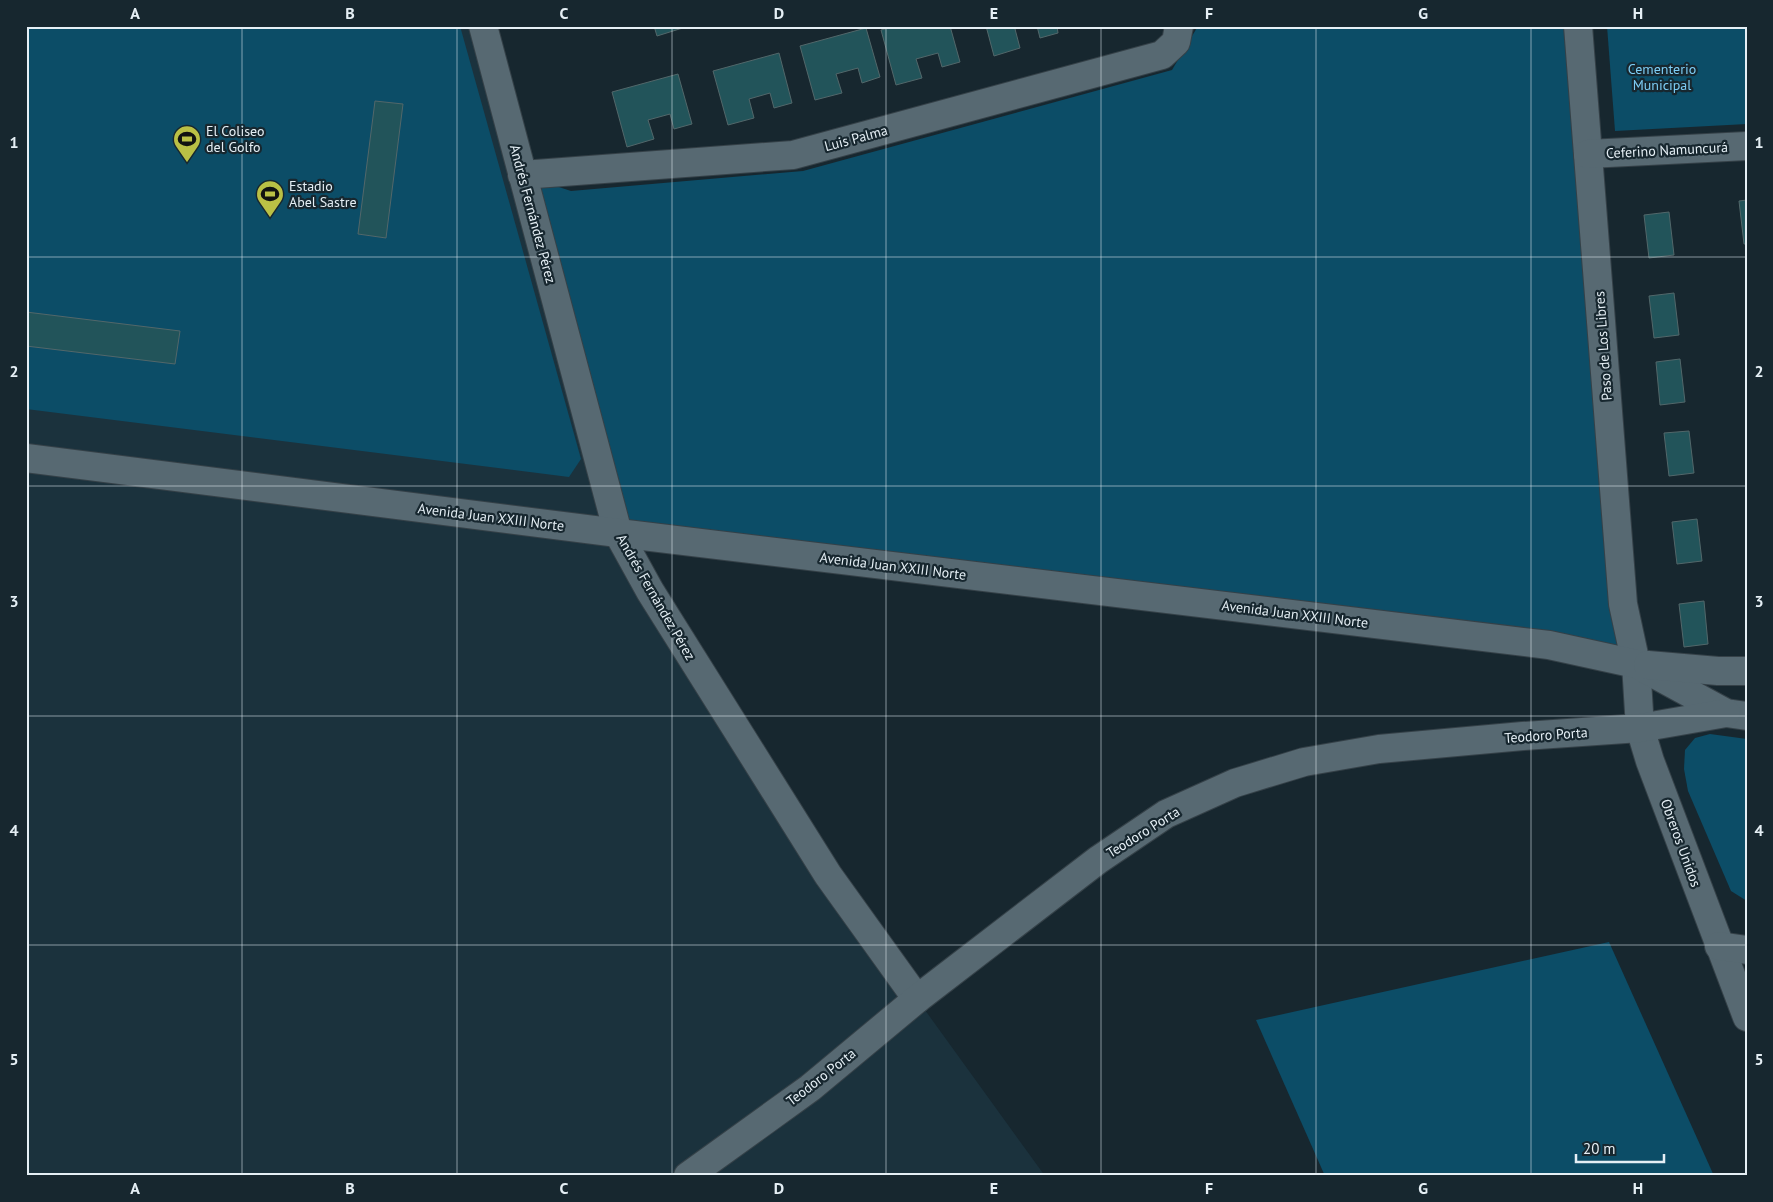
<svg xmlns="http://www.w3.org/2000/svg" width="1773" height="1202" viewBox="0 0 1773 1202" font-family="'PT Sans',sans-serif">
	<rect width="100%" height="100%" fill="#17272f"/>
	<polygon fill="#1b323d" points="26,26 483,26 618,533 917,999 1045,1176 26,1176"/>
	<g fill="#0c4d67">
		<polygon points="26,26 460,26 581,459 569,477 26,409"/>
		<polygon points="1198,26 1577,26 1636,664 618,533 522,175 571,191 803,171 1172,70"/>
		<polygon points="1607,26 1747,26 1747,124 1615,131"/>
		<polygon points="1710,734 1747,739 1747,901 1731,891 1688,791 1684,769 1685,750 1695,738"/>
		<polygon points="1609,942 1714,1176 1325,1176 1256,1020"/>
	</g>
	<g fill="#22545a" stroke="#52676a">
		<polygon points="654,26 689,26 657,36"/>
		<polygon points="896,26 950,26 960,62 942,67 938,53 916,59 922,78 896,85 881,30"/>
		<polygon points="986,26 1025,26 1015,29 1020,48 994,56"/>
		<polygon points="1037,26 1057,26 1058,33 1040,38"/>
		<polygon points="866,28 880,77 862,83 858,68 836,74 842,93 815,100 800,46"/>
		<polygon points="779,53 792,103 774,108 770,93 749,99 754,118 728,125 713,71"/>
		<polygon points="678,74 692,124 674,129 670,114 648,120 654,139 627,147 612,92"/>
		<polygon points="375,101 403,104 386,238 358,234"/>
		<polygon points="1747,200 1747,244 1744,244 1739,201"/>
		<polygon points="1669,212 1674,255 1649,258 1644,215"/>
		<polygon points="1674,293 1679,335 1654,338 1649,296"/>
		<polygon points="26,312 180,331 175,364 26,346"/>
		<polygon points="1680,359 1685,402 1660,405 1656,362"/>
		<polygon points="1689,431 1694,473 1669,476 1664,433"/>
		<polygon points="1697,519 1702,561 1677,564 1672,522"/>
		<polygon points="1704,601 1708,644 1684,647 1679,604"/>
	</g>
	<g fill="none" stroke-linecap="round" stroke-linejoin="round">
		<g stroke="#354148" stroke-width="30">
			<g id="minor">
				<polyline points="483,26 618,533 650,591 828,875 917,999"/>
				<polyline points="1578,26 1623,604 1636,664 1640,728 1650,761 1747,1017"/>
				<polyline points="1588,154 1747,146"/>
				<polyline points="522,175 793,155 1162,55 1176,42 1179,26"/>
				<polyline points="26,458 618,533 1549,645 1636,664 1726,713 1747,716"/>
				<polyline points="1648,665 1718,671 1747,671"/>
				<polyline points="1719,946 1747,950"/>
				<polyline points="688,1176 810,1088 917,999 1098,860 1166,814 1235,783 1304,762 1379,749 1523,736 1640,728 1726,713"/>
			</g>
		</g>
		<use href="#minor" stroke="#576972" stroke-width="28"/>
	</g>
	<path fill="none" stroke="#e5eff5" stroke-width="1" stroke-opacity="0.55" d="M242 26V1176M457 26V1176M672 26V1176M886 26V1176M1101 26V1176M1316 26V1176M1531 26V1176M26 257H1747M26 486H1747M26 716H1747M26 945H1747"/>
	<defs>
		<g id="stadium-pin" transform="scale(1.4375)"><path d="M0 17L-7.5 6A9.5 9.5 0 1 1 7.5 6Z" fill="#bac045" stroke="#17272f"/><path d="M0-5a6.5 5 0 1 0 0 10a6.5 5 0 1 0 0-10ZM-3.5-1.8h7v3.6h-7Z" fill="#111"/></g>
	</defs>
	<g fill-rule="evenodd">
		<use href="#stadium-pin" x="187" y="139"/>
		<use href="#stadium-pin" x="270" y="194"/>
	</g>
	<g text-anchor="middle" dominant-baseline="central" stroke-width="4.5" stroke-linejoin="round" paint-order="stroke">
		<g font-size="14" fill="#7dccf4" stroke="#17272f">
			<text x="1662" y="69">Cementerio<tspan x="1662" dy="16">Municipal</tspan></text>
		</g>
		<g font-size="14" fill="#e5eff5" stroke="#17272f" text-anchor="start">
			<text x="206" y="131">El Coliseo<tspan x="206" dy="16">del Golfo</tspan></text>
			<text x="289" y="186">Estadio<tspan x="289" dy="16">Abel Sastre</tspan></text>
		</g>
		<g font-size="14" fill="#e5eff5" stroke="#17272f">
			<text transform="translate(856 138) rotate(-15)">Luis Palma</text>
			<text transform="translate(1667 150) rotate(-3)">Ceferino Namuncurá</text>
			<text transform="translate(533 214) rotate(75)">Andrés Fernández Pérez</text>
			<text transform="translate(1603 346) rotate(-94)">Paso de Los Libres</text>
			<text transform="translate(491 517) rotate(7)">Avenida Juan XXIII Norte</text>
			<text transform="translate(893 566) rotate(7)">Avenida Juan XXIII Norte</text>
			<text transform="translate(656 597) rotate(60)">Andrés Fernández Pérez</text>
			<text transform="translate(1295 614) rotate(7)">Avenida Juan XXIII Norte</text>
			<text transform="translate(1546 735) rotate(-4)">Teodoro Porta</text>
			<text transform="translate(1143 832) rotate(-32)">Teodoro Porta</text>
			<text transform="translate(1681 843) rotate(70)">Obreros Unidos</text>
			<text transform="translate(821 1077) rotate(-38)">Teodoro Porta</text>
		</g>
	</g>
	<rect width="1773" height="1202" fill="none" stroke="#17272f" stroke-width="55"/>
	<path d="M1576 1154v8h88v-8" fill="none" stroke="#e5eff5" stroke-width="2.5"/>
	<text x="1583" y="1154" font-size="15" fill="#e5eff5" stroke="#17272f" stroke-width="4" paint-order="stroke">20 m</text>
	<rect x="28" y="28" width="1718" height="1146" fill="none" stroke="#e5eff5" stroke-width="2"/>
	<g font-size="16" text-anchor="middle" font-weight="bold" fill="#e5eff5">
		<text x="135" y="19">A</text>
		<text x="350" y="19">B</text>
		<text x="564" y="19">C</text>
		<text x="779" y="19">D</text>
		<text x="994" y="19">E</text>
		<text x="1209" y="19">F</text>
		<text x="1423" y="19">G</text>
		<text x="1638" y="19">H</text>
		<text x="14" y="148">1</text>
		<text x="1759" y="148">1</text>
		<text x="14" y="377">2</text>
		<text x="1759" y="377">2</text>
		<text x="14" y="607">3</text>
		<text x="1759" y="607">3</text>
		<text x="14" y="836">4</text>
		<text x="1759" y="836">4</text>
		<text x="14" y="1065">5</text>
		<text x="1759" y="1065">5</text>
		<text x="135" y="1194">A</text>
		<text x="350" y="1194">B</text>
		<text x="564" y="1194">C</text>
		<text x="779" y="1194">D</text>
		<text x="994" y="1194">E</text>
		<text x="1209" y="1194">F</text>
		<text x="1423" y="1194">G</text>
		<text x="1638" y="1194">H</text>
	</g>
</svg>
